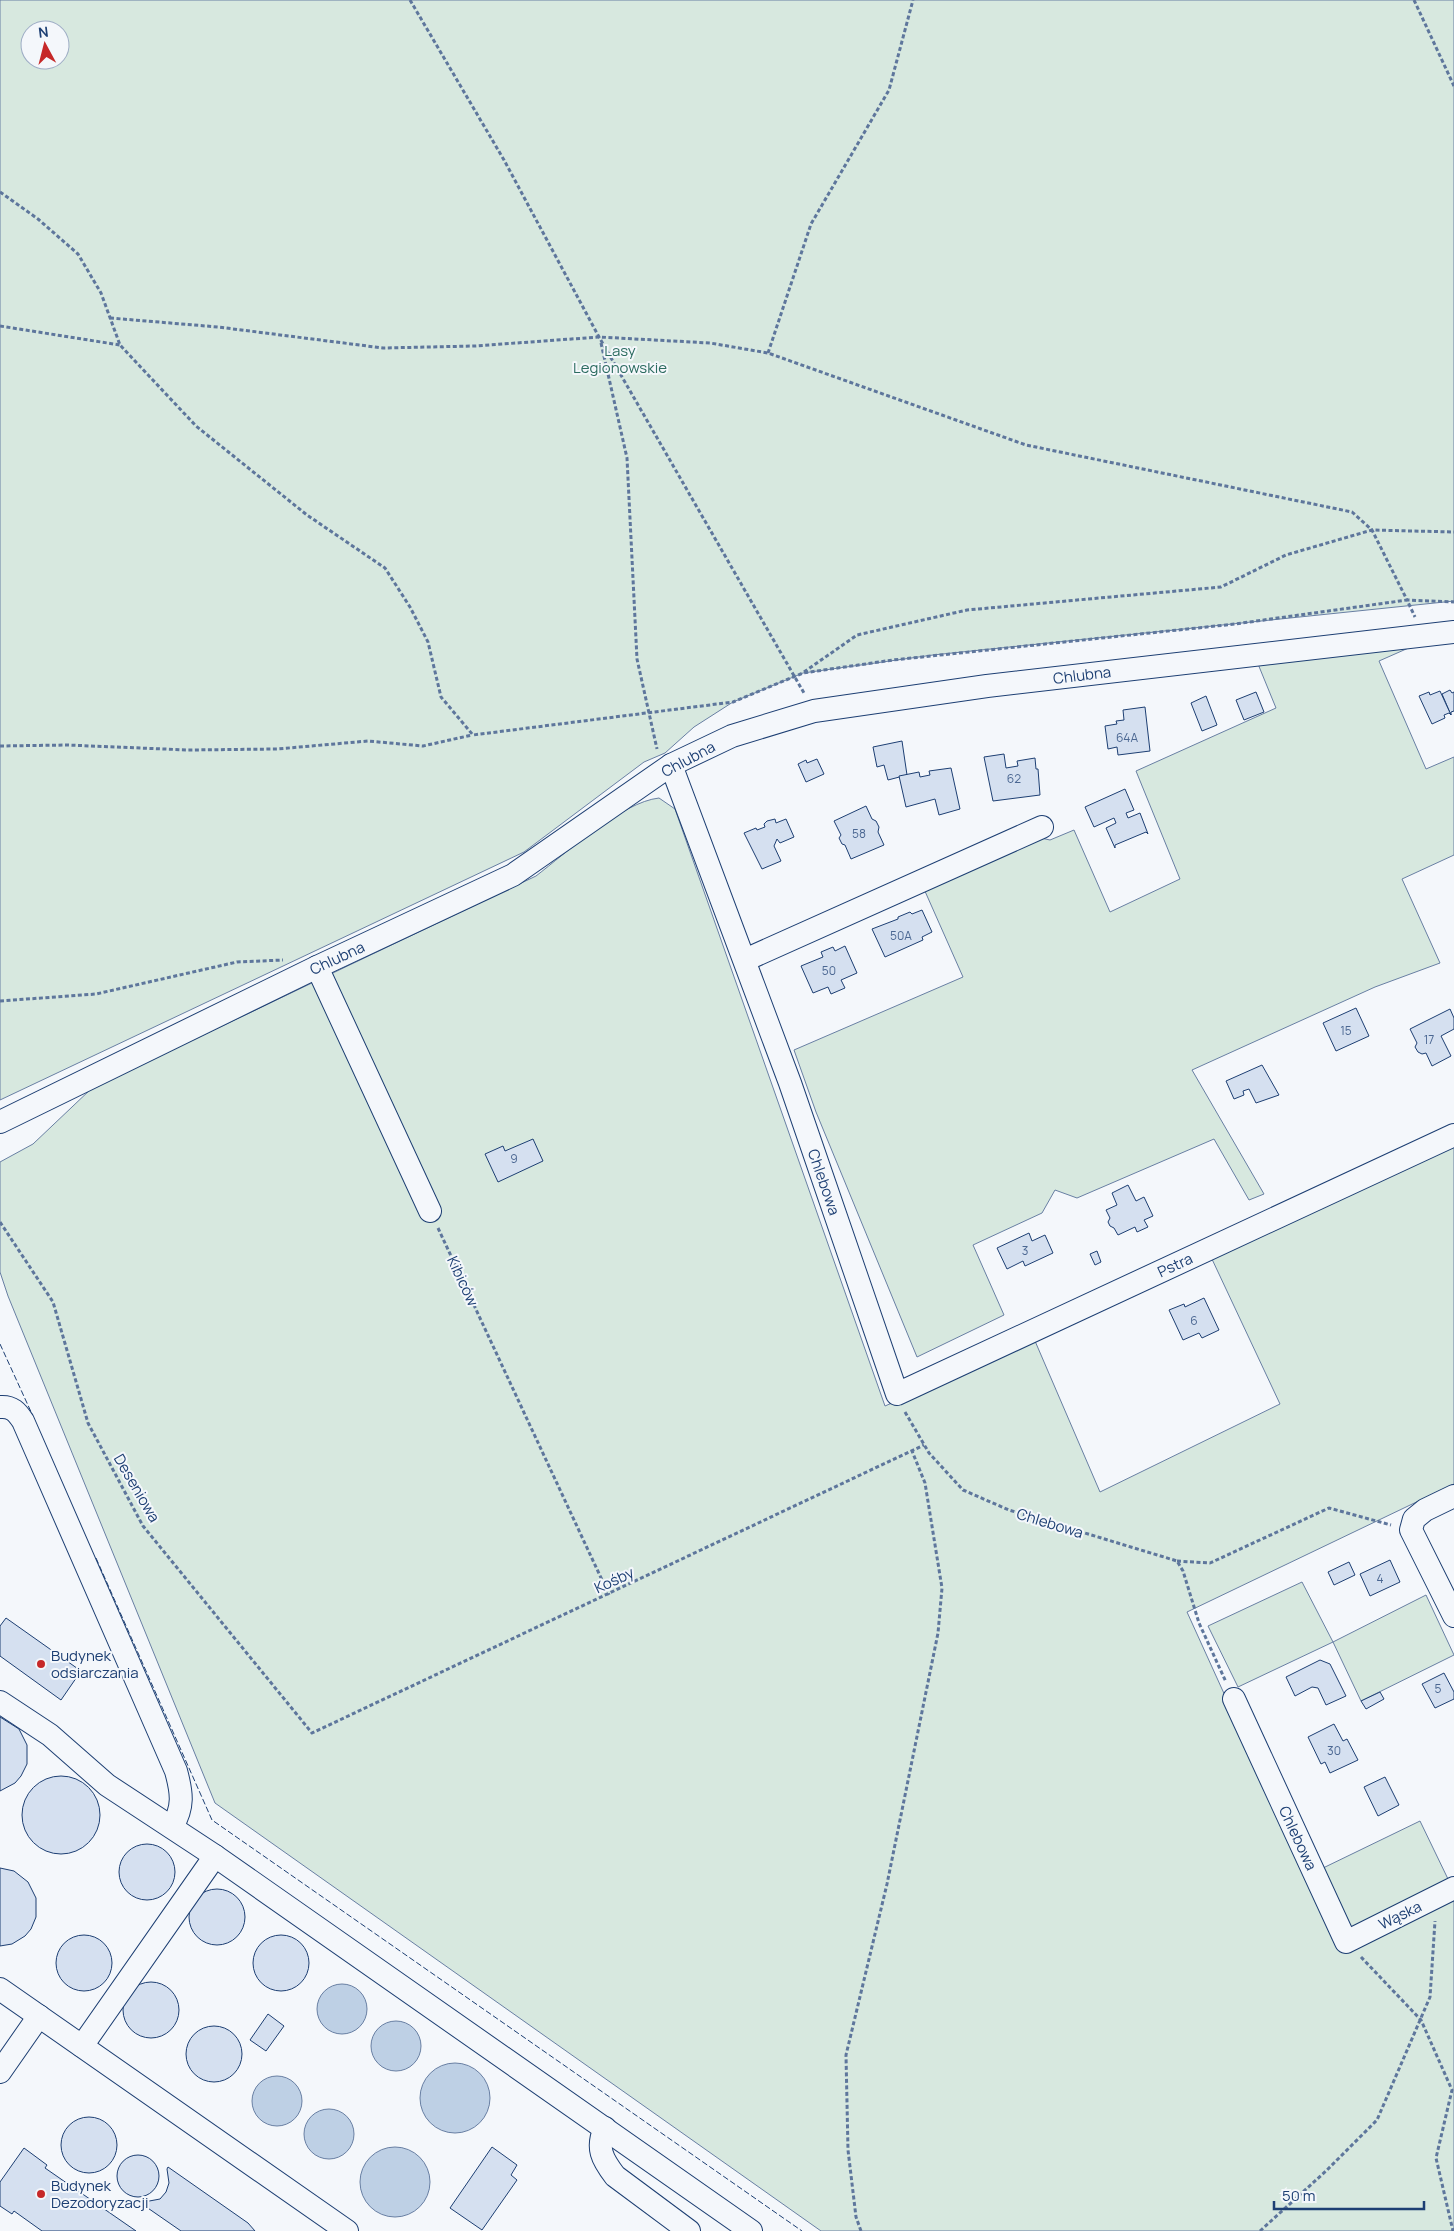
<svg xmlns="http://www.w3.org/2000/svg" width="1454" height="2231" viewBox="0 0 1454 2231" font-family="Manrope,sans-serif">
	<rect width="100%" height="100%" fill="#f4f7fb"/>
	<g fill="#d7e8df" stroke="#687fa3" fill-rule="evenodd">
		<path d="M0 0H1454V601L933 655 803 673 733 702 694 727 665 753 644 762 524 852 0 1100ZM30 30H60V60H30Z"/>
		<polygon points="1413,646 1379,661 1426,769 1454,757 1454,855 1402,879 1440,963 1375,987 1192,1070 1264,1194 1249,1200 1214,1139 1077,1198 1055,1190 1042,1213 973,1245 1004,1315 917,1357 816,1112 794,1050 963,977 924,889 1041,838 1050,840 1074,830 1110,912 1180,879 1136,771 1276,708 1258,664"/>
		<path d="M659 798 675 809 885 1406 1035 1341 1100 1492 1280 1404 1211 1257 1454 1145V1484L1187 1612 1341 1951 1454 1893V2231H821L215 1803 8 1296 0 1272V1162L33 1144 92 1088 536 876C566 853 622 802 659 798Z"/>
		<polygon points="1302,1582 1333,1642 1426,1595 1454,1655 1361,1701 1333,1642 1238,1687 1208,1626"/>
		<polygon points="1420,1821 1448,1879 1350,1931 1321,1869"/>
	</g>
	<g fill="#bed0e5" stroke="#687fa3">
		<circle cx="342" cy="2009" r="25"/>
		<circle cx="396" cy="2046" r="25"/>
		<circle cx="455" cy="2098" r="35"/>
		<circle cx="277" cy="2101" r="25"/>
		<circle cx="329" cy="2134" r="25"/>
		<circle cx="395" cy="2182" r="35"/>
	</g>
	<g fill="#d5e0f0" stroke="#1d3f73">
		<polygon points="1450,690 1452,693 1454,692 1454,711 1451,712 1451,715 1442,694"/>
		<polygon points="1440,691 1451,715 1449,713 1444,715 1445,718 1432,724 1419,696 1429,692 1430,695"/>
		<polygon points="1256,692 1264,712 1244,720 1236,700"/>
		<polygon points="1206,696 1217,725 1202,731 1191,703"/>
		<polygon points="1145,707 1150,751 1118,755 1117,747 1108,749 1105,726 1117,724 1116,721 1124,720 1123,710"/>
		<polygon points="902,741 907,775 888,780 884,765 877,767 873,747"/>
		<polygon points="1004,754 1006,768 1018,766 1017,761 1035,758 1036,769 1038,769 1040,795 993,801 984,757"/>
		<polygon points="817,759 824,774 806,782 798,764 806,760 807,763"/>
		<polygon points="951,768 960,809 939,815 935,799 906,807 899,776 919,772 920,777 930,775 929,771"/>
		<polygon points="1125,789 1134,810 1126,813 1128,818 1140,813 1148,834 1146,832 1115,845 1115,848 1106,828 1116,823 1114,818 1094,827 1085,807"/>
		<polygon points="866,806 872,819 876,821 879,827 878,832 884,845 851,859 845,845 842,844 839,838 841,835 834,821"/>
		<polygon points="775,819 776,823 786,819 794,837 780,843 777,839 774,846 781,861 762,869 744,833 756,828 757,830 765,827 764,824 767,821"/>
		<polygon points="922,910 932,932 922,937 923,940 885,957 872,929 898,919 898,917 910,912 912,914"/>
		<polygon points="845,946 857,973 841,980 845,988 831,994 828,987 813,993 801,966 823,957 821,952 833,947 835,951"/>
		<polygon points="1356,1008 1369,1036 1336,1051 1323,1023"/>
		<polygon points="1450,1009 1454,1018 1454,1029 1441,1036 1451,1056 1432,1066 1426,1053 1422,1054 1418,1052 1415,1047 1417,1043 1410,1029"/>
		<polygon points="1262,1065 1279,1095 1256,1103 1249,1089 1243,1091 1244,1095 1234,1099 1226,1081"/>
		<polygon points="533,1139 543,1161 498,1182 485,1154 503,1146 505,1151"/>
		<polygon points="1128,1185 1136,1201 1144,1197 1153,1216 1144,1220 1148,1227 1137,1232 1135,1227 1118,1235 1114,1228 1110,1226 1108,1222 1110,1218 1106,1210 1117,1205 1112,1193"/>
		<polygon points="1029,1233 1032,1241 1045,1235 1053,1253 1025,1266 1023,1261 1007,1269 997,1248"/>
		<polygon points="1097,1251 1101,1262 1095,1265 1090,1254"/>
		<polygon points="1204,1298 1219,1330 1202,1338 1199,1333 1183,1340 1169,1310 1184,1304 1185,1307"/>
		<polygon points="1390,1560 1400,1582 1370,1596 1360,1574"/>
		<polygon points="1349,1562 1355,1575 1334,1585 1328,1572"/>
		<polygon points="6,1618 81,1671 61,1700 0,1656 0,1626"/>
		<polygon points="1320,1660 1330,1664 1346,1696 1326,1705 1318,1688 1312,1687 1295,1696 1286,1677"/>
		<polygon points="1444,1673 1454,1692 1454,1699 1435,1708 1422,1684"/>
		<polygon points="1380,1692 1384,1699 1366,1709 1361,1701"/>
		<polygon points="0,1717 19,1729 27,1745 27,1764 21,1776 15,1783 0,1791"/>
		<polygon points="1334,1724 1343,1741 1347,1739 1358,1760 1330,1773 1325,1762 1321,1764 1308,1737"/>
		<circle cx="61" cy="1815" r="39"/>
		<polygon points="1385,1777 1399,1805 1378,1816 1364,1787"/>
		<circle cx="147" cy="1872" r="28"/>
		<polygon points="0,1868 14,1871 28,1882 36,1898 36,1917 31,1929 25,1936 12,1944 0,1946"/>
		<circle cx="217" cy="1917" r="28"/>
		<circle cx="84" cy="1963" r="28"/>
		<circle cx="281" cy="1963" r="28"/>
		<circle cx="151" cy="2010" r="28"/>
		<polygon points="268,2014 284,2026 266,2051 250,2040"/>
		<circle cx="214" cy="2054" r="28"/>
		<circle cx="89" cy="2145" r="28"/>
		<polygon points="492,2147 517,2165 511,2175 517,2180 482,2230 450,2208"/>
		<polygon points="24,2148 47,2165 45,2168 136,2231 42,2231 14,2211 12,2214 0,2206 0,2182"/>
		<circle cx="138" cy="2176" r="21"/>
		<polygon points="168,2167 248,2223 255,2231 181,2231 142,2204 144,2202 160,2199 166,2192 169,2183 167,2169"/>
	</g>
	<g fill="none" stroke-linecap="round" stroke-linejoin="round">
		<g stroke="#1d3f73" stroke-width="24">
			<g id="minor">
				<polyline points="671,765 790,1083 897,1394 1454,1135"/>
				<polyline points="745,960 1042,827"/>
				<polyline points="317,967 430,1211"/>
				<polyline points="0,1122 317,967 513,875 671,765 732,736 814,711 987,686 1454,632"/>
				<path d="M0 1407C12 1406 17 1412 23 1421L176 1771C182 1793 184 1807 172 1827"/>
				<polyline points="1454,1496 1425,1510 1414,1519 1411,1530 1454,1616"/>
				<polyline points="1234,1699 1346,1942 1454,1888"/>
				<polyline points="0,1702 50,1735 107,1785 215,1856 751,2231"/>
				<polyline points="0,1989 347,2231"/>
				<polyline points="82,2046 215,1856"/>
				<polyline points="0,2072 39,2016"/>
				<path d="M605 2128C596 2148 602 2159 615 2176L689 2231"/>
			</g>
		</g>
		<g stroke="#5e769c" stroke-width="3" stroke-dasharray="4 2.5" stroke-linecap="butt">
			<polyline points="410,0 504,160 599,337 804,693"/>
			<polyline points="1414,0 1454,86"/>
			<polyline points="0,192 38,219 78,254 101,293 120,345 196,426 307,515 385,568 410,607 428,642 441,697 473,735 733,702 803,673 893,660 1235,624 1407,600 1415,617"/>
			<polyline points="110,318 218,327 383,348 475,346 599,337 710,343 768,353 1026,445 1352,512 1372,530 1407,600 1454,602"/>
			<polyline points="0,326 120,345"/>
			<polyline points="601,343 627,458 637,659 657,749"/>
			<polyline points="768,353 811,224 889,90 913,0"/>
			<polyline points="804,672 857,635 967,610 1221,587 1286,555 1372,530 1454,532"/>
			<polyline points="0,746 67,745 188,750 277,749 368,741 423,746 472,735"/>
			<polyline points="0,1001 96,994 237,962 283,960"/>
			<polyline points="0,1222 53,1302 88,1423 143,1526 312,1733 924,1445"/>
			<polyline points="438,1228 609,1595"/>
			<polyline points="905,1412 929,1453 963,1490 1009,1510 1177,1561 1183,1571 1199,1623 1226,1682"/>
			<polyline points="1177,1561 1210,1563 1329,1508 1391,1525"/>
			<polyline points="1361,1957 1421,2020 1452,2090 1436,2158 1453,2231"/>
			<polyline points="861,2231 856,2217 848,2150 846,2055 887,1884 938,1633 942,1588 925,1483 912,1451"/>
			<polyline points="1260,2231 1326,2171 1377,2120 1430,1997 1435,1921"/>
		</g>
		<use href="#minor" stroke="#f4f7fb" stroke-width="22"/>
		<g stroke="#1d3f73" stroke-width="1" stroke-dasharray="6 2.5" stroke-linecap="butt">
			<polyline points="0,1344 32,1414"/>
			<polyline points="96,1558 212,1820 802,2231"/>
		</g>
	</g>
	<g fill="#c62828" stroke="#f4f7fb" stroke-width="2">
		<circle cx="41" cy="1664" r="5"/>
		<circle cx="41" cy="2194" r="5"/>
	</g>
	<g text-anchor="middle" dominant-baseline="central" stroke-width="4" stroke-linejoin="round" paint-order="stroke">
		<g font-size="12" fill="#4b6792">
			<text x="1127" y="737">64A</text>
			<text x="1014" y="778">62</text>
			<text x="859" y="833">58</text>
			<text x="901" y="935">50A</text>
			<text x="829" y="970">50</text>
			<text x="1346" y="1030">15</text>
			<text x="1429" y="1039">17</text>
			<text x="514" y="1158">9</text>
			<text x="1025" y="1250">3</text>
			<text x="1194" y="1320">6</text>
			<text x="1380" y="1578">4</text>
			<text x="1438" y="1688">5</text>
			<text x="1334" y="1750">30</text>
		</g>
		<g font-size="15" fill="#2c6c60" stroke="#f4f7fb">
			<text x="620" y="350">Lasy<tspan x="620" dy="17">Legionowskie</tspan></text>
		</g>
		<g font-size="15" fill="#1d3f73" stroke="#f4f7fb">
			<text transform="translate(1082 675) rotate(-7)">Chlubna</text>
			<text transform="translate(688 759) rotate(-28)">Chlubna</text>
			<text transform="translate(337 958) rotate(-25)">Chlubna</text>
			<text transform="translate(824 1182) rotate(71)">Chlebowa</text>
			<text transform="translate(1175 1265) rotate(-25)">Pstra</text>
			<text transform="translate(463 1281) rotate(65)">Kibiców</text>
			<text transform="translate(137 1488) rotate(60)">Deseniowa</text>
			<text transform="translate(1050 1523) rotate(17)">Chlebowa</text>
			<text transform="translate(614 1580) rotate(-25)">Kośby</text>
			<text transform="translate(1298 1838) rotate(65)">Chlebowa</text>
			<text transform="translate(1400 1915) rotate(-26)">Wąska</text>
		</g>
		<g font-size="15" fill="#1d3f73" stroke="#f4f7fb" text-anchor="start">
			<text x="51" y="1655">Budynek<tspan x="51" dy="17">odsiarczania</tspan></text>
			<text x="51" y="2185">Budynek<tspan x="51" dy="17">Dezodoryzacji</tspan></text>
		</g>
	</g>
	<g transform="translate(45 45) rotate(353)"><circle r="24" fill="#f4f7fb" stroke="#9eadc5"/>
	<path d="M0-4L9 19L0 12L-9 19Z" fill="#c62828"/>
	<text y="-8" font-size="14" font-weight="bold" text-anchor="middle" fill="#1d3f73">N</text>
	</g>
	<path d="M1274 2201v8h150v-8" fill="none" stroke="#1d3f73" stroke-width="2.5"/>
	<text x="1282" y="2201" font-size="15" fill="#1d3f73" stroke="#f4f7fb" stroke-width="4" paint-order="stroke">50 m</text>
</svg>
